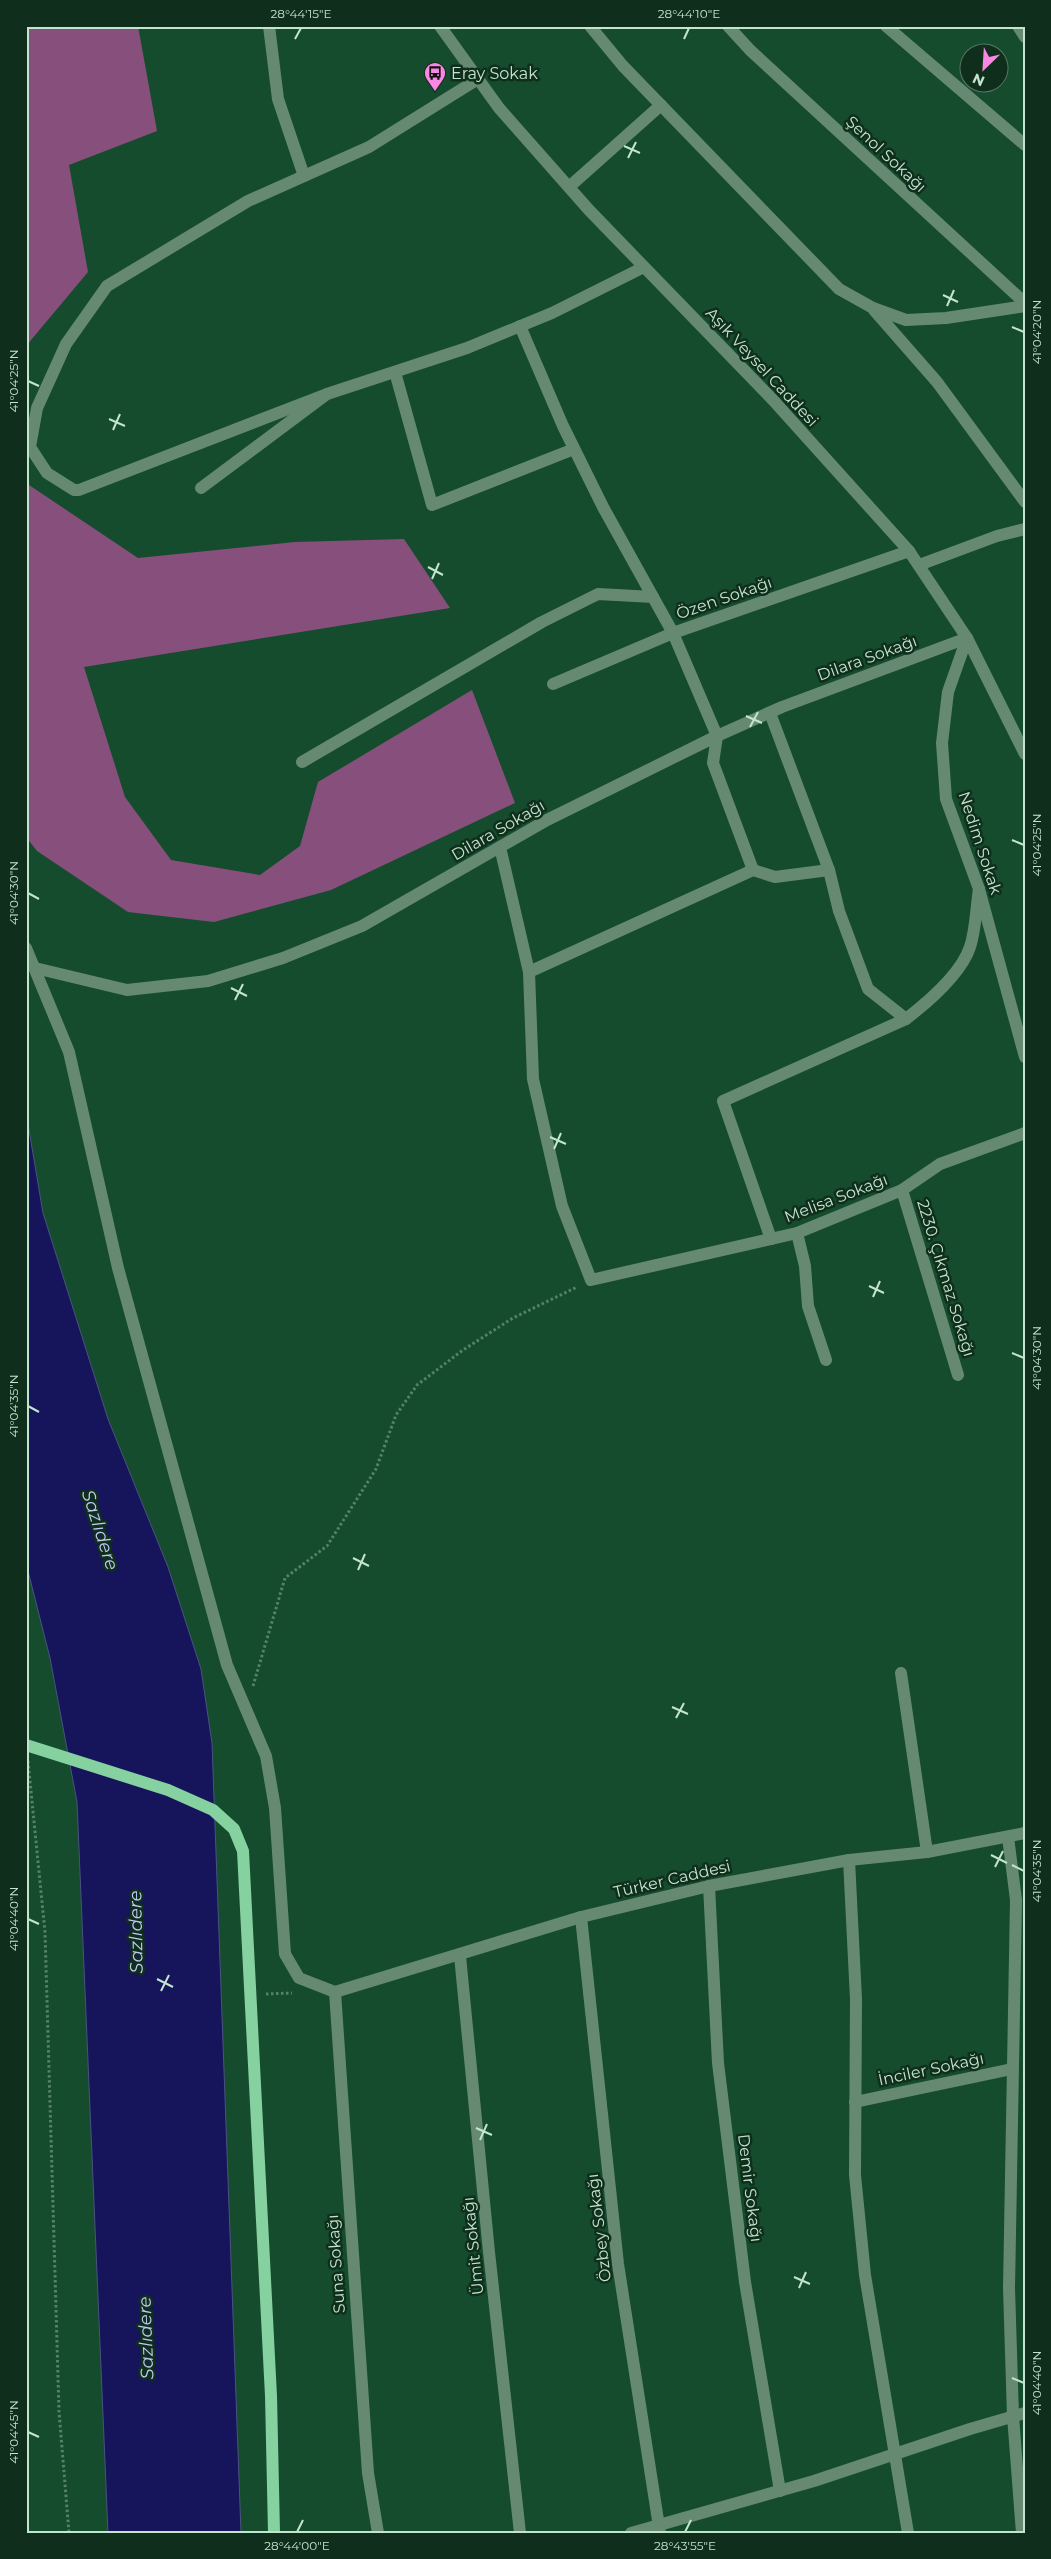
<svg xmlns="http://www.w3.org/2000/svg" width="1051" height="2559" viewBox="0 0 1051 2559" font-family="Montserrat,sans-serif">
	<rect width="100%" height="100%" fill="#154c2d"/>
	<g fill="#87507c">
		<polygon points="26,26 138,26 157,131 69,165 88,272 26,346"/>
		<polygon points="26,483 138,558 295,542 404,539 450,608 84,667 125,797 171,860 260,875 300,846 318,782 472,690 515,803 331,890 214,922 128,912 37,851 26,837"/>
	</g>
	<polygon fill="#16155c" stroke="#4a537e" points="26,1112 43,1213 108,1419 168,1567 201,1669 212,1743 241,2533 108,2533 77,1802 50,1658 26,1563"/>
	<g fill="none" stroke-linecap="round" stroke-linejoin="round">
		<g stroke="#548367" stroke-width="3" stroke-dasharray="2.5 2.5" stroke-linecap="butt">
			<polyline points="253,1686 285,1578 327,1546 376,1469 396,1415 417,1385 463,1350 513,1318 577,1287"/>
			<polyline points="28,1761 45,1932 59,2411 69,2533"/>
			<polyline points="266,1994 292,1993"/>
		</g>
		<g stroke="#668a71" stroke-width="12">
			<polyline points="269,26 278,99 304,176"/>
			<polyline points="440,26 499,108 589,210 773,400 909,551 967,638 1025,754"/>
			<polyline points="590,26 623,66 839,289 873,308 906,320 946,318 1025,306"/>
			<polyline points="728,26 750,50 1025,303"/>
			<polyline points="886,26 1025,145"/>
			<polyline points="1018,26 1025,37"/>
			<polyline points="569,187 661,105"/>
			<polyline points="874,310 937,382 1025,502"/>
			<polyline points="520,326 563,426 603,507 673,633 717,736 713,763 753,870"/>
			<polyline points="395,372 432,505 574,449"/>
			<polyline points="327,394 79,490 74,490 47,473 30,447 37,408 66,344 107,286 248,201 369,147 478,79"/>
			<polyline points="201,488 327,394 467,348 552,313 644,267"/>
			<polyline points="919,565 997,536 1025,529"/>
			<polyline points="967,638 948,692 942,743 946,799 979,889 1025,1057"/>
			<polyline points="553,684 673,633 909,551"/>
			<polyline points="770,713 829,870 839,911 868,989 906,1019"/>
			<polyline points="302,762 542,622 598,594 653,597"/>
			<polyline points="500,847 529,972 533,1079 562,1206 591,1280 797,1233 902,1190 940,1164 1025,1133"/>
			<polyline points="26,948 69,1052 118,1268 227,1665 266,1756 275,1808 285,1954 299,1978 335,1992"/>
			<polyline points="35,968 127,990 208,981 283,958 362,926 547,820 717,736 782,707 967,638"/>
			<polyline points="529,972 753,870 775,877 829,870"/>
			<polyline points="902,1190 958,1375"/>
			<polyline points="797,1233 805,1266 808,1306 826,1360"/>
			<path d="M771 1239 723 1101 906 1019C928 1002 961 974 970 947 976 929 976 907 979 889"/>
			<polyline points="901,1673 927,1852"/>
			<polyline points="1008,1837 1016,1900 1009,2288 1013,2416 1022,2533"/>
			<polyline points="849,1860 856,1999 855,2175 865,2275 908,2533"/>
			<polyline points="709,1886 718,2063 745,2282 780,2491"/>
			<polyline points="581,1917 618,2264 660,2533"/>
			<polyline points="460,1956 489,2252 520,2533"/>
			<polyline points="335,1992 581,1917 709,1886 849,1860 927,1852 1025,1833"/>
			<polyline points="335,1992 368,2473 378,2533"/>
			<polyline points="855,2102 1012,2069"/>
			<polyline points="631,2533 814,2481 970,2429 1025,2413"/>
		</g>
		<polyline stroke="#86d1a0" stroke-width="12" points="26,1745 168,1790 213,1810 234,1829 243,1851 271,2396 274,2533"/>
	</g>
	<path fill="none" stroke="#c3e5cd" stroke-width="2" d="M295 39 301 28M684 39 689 28M624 146 640 153M628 158 636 142M943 295 958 302M947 306 954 290M1012 327 1024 332M28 381 39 386M109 419 125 426M113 430 120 414M428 567 443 575M432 579 439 563M746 716 762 723M750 727 758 712M1012 840 1024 845M28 893 39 899M231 988 247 996M235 1000 243 984M550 1137 566 1144M554 1149 561 1133M869 1286 884 1293M873 1297 880 1281M1012 1353 1024 1358M28 1406 39 1412M353 1558 369 1566M358 1570 365 1554M672 1707 688 1714M676 1718 684 1703M991 1855 1007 1863M1012 1865 1024 1871M995 1867 1003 1851M28 1919 39 1924M157 1979 173 1987M161 1991 169 1975M476 2128 492 2135M480 2140 487 2124M794 2277 810 2284M799 2288 806 2272M1012 2378 1024 2383M28 2432 39 2437M297 2532 303 2520M685 2532 691 2520"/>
	<defs>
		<g id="bus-pin" transform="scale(1.125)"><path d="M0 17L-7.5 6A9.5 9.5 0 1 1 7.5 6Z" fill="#fb87e5" stroke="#102e1c"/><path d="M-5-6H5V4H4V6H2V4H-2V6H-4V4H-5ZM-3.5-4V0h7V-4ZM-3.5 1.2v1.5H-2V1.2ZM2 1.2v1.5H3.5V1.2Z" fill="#111"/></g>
	</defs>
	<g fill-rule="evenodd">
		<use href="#bus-pin" x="435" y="73"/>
	</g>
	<g text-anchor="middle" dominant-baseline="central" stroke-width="5" stroke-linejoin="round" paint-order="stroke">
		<g font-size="16" fill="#c3e5cd" stroke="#102e1c" text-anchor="start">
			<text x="451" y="73">Eray Sokak</text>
		</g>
		<g font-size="16" fill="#c3e5cd" stroke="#102e1c">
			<text transform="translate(886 154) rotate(43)">Şenol Sokağı</text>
			<text transform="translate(762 367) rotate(47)">Aşık Veysel Caddesi</text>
			<text transform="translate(724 598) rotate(-19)">Özen Sokağı</text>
			<text transform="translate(867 658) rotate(-20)">Dilara Sokağı</text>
			<text transform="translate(498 830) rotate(-30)">Dilara Sokağı</text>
			<text transform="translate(980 843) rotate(72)">Nedim Sokak</text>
			<text transform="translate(836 1198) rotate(-21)">Melisa Sokağı</text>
			<text transform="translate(946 1278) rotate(73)">2230. Çıkmaz Sokağı</text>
			<text transform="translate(672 1879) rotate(-13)">Türker Caddesi</text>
			<text transform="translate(931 2069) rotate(-12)">İnciler Sokağı</text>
			<text transform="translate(750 2188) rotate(83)">Demir Sokağı</text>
			<text transform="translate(599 2228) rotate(-97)">Özbey Sokağı</text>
			<text transform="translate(473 2246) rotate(-96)">Ümit Sokağı</text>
			<text transform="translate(336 2264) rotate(-94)">Suna Sokağı</text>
		</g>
		<g font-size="18" font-style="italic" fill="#c0caf4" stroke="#102e1c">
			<text transform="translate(100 1530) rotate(72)">Sazlıdere</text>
			<text transform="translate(136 1932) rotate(-91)">Sazlıdere</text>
			<text transform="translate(146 2338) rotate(-92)">Sazlıdere</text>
		</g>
	</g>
	<rect width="1051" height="2559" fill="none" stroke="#102e1c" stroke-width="55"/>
	<g transform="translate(984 68) rotate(205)"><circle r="24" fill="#102e1c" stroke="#587763"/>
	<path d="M0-4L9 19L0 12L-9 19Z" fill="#fb87e5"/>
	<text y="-8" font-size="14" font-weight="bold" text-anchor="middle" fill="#c3e5cd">N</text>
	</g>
	<rect x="28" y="28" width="996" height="2504" fill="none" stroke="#c3e5cd" stroke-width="2"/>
	<g font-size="12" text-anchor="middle" fill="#c3e5cd">
		<text x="301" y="18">28°44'15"E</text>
		<text x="689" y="18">28°44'10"E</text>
		<text transform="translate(1037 332) rotate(-90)" y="4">41°04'20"N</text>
		<text transform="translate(14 381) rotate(-90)" y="4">41°04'25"N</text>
		<text transform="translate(1037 845) rotate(-90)" y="4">41°04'25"N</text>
		<text transform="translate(14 893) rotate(-90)" y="4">41°04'30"N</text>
		<text transform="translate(1037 1358) rotate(-90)" y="4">41°04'30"N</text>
		<text transform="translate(14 1406) rotate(-90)" y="4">41°04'35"N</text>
		<text transform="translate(1037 1871) rotate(-90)" y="4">41°04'35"N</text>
		<text transform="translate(14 1919) rotate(-90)" y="4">41°04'40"N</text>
		<text transform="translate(1037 2383) rotate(-90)" y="4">41°04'40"N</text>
		<text transform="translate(14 2432) rotate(-90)" y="4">41°04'45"N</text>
		<text x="297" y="2550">28°44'00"E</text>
		<text x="685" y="2550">28°43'55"E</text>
	</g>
</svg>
